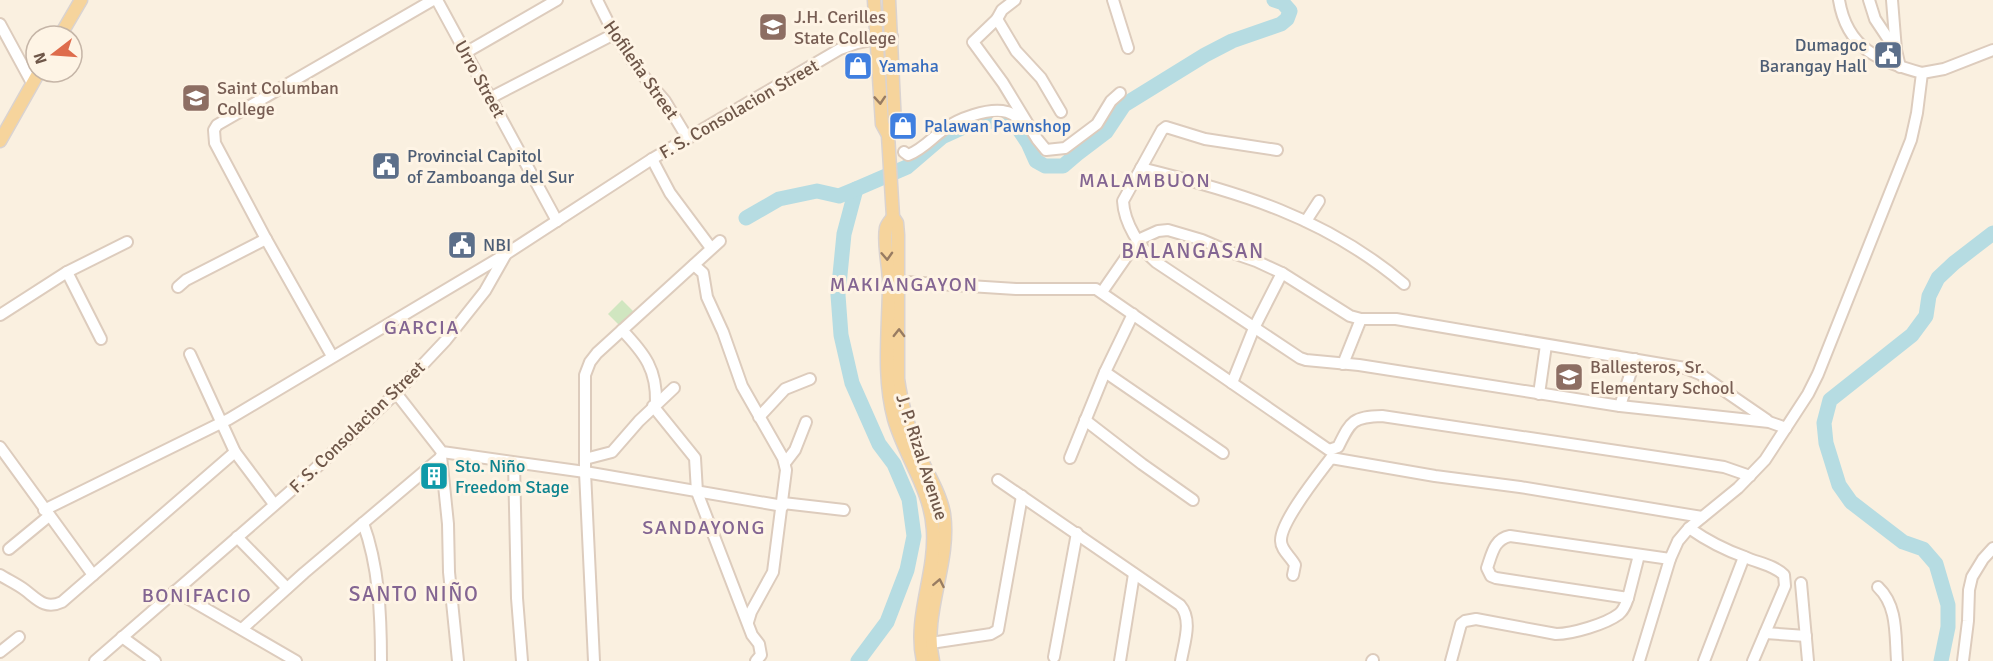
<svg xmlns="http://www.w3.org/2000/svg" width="1993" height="661" viewBox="0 0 1993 661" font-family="Signika,sans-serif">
	<rect width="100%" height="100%" fill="#faf0e0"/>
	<polygon fill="#d0e6c0" points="622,300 635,313 621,327 608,314"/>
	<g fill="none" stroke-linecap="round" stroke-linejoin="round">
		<g stroke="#b6dce2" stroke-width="15">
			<polyline points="856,189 844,234 838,295 841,335 852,383 879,444 894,464 909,499 914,536 907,570 887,622 858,661"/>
			<polyline points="746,218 779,199 817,191 839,196 856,189 907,167 942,137 975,122 1004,121 1018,128 1028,143 1036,161 1045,166 1063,166 1077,154 1106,132 1124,105 1205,55 1232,41 1281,24 1287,19 1290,11 1283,3 1274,0"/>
			<polyline points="1941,661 1948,627 1948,605 1936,564 1923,549 1903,542 1851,502 1839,485 1826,443 1824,423 1830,400 1912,335 1926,316 1929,296 1938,278 1954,263 1993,233"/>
		</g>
		<g stroke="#ddccbd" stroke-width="14">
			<g id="minor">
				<polyline points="437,0 557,221"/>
				<polyline points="597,0 614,34 641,73 665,101 688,139"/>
				<polyline points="1015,0 1002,10 997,19 973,42 1003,83 1037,139 1046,150 1065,148 1097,124 1111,101 1120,93"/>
				<polyline points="1113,0 1128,48"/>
				<polyline points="1869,0 1875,19 1895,49"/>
				<polyline points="1892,0 1896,50 1900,67"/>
				<polyline points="997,19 1016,51 1041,78 1061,112"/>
				<polyline points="0,24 32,83"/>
				<polyline points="465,53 557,0"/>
				<polyline points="1922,73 1944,69 1993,50"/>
				<polyline points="490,98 614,34"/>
				<path d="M1277 150 1205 139 1166 127 1162 130 1123 201C1124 223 1140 248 1156 262L1300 358 1306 360 1359 365 1620 406 1769 422 1786 428"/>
				<path d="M904 152 908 155C922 150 932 138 943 130 957 119 989 107 1007 112 1013 113 1021 121 1027 125"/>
				<polyline points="652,159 670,193 711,248"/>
				<path d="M1141 168C1239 192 1325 217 1404 284"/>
				<polyline points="1306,221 1319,201"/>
				<polyline points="694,265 703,273 707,297 723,332 742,386 783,458 786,470 773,572 751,612 748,622"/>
				<polyline points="67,272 101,339"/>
				<path d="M891 281 1016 289H1096L1329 450 1338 447C1351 421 1352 417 1382 416L1724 467 1750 476"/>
				<polyline points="178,287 186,280 266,239"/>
				<polyline points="1102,292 1138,240 1158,231 1168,230 1202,240 1230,252 1256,261 1282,273 1350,316 1361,319 1396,319 1685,368 1700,374 1767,420"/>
				<polyline points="0,315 67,272 127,242"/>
				<path d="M622 330C645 354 657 370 656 403"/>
				<polyline points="190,354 235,452 274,504"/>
				<polyline points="332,356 266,239 215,143 214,130 217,125 433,0"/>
				<polyline points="1343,364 1361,319"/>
				<polyline points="1105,372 1223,453"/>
				<polyline points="1232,383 1254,328 1282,273"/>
				<polyline points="396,393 442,452 585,472 783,506"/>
				<polyline points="1539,394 1546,345"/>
				<polyline points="653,406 695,458 697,492 752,635 759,644 761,655 756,661"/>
				<polyline points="1620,406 1635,359"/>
				<polyline points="759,417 785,389 810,379"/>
				<polyline points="1085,420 1142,464 1193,500"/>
				<polyline points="0,447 93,575"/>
				<polyline points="441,456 448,524 449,572 458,661"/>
				<polyline points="1070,458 1105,372 1133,314"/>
				<polyline points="585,459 612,452 639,421 674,388"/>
				<polyline points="514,463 517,598 522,661"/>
				<polyline points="785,463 795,450 806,422"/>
				<path d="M998 480 1180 605C1193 620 1184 643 1181 661"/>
				<polyline points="783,503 844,510"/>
				<polyline points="44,510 229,419 506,254"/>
				<path d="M363 523C379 566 381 615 381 661"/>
				<path d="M1689 528C1706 540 1725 550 1745 557 1758 563 1774 565 1784 575L1785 586 1753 661"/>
				<polyline points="237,537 287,588"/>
				<polyline points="9,549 49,516"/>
				<path d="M1639 555 1628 598 1496 578 1491 576 1487 568C1492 554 1494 539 1510 536L1670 559"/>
				<path d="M0 575C8 580 17 584 25 590 37 599 45 610 62 602L235 452"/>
				<path d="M1293 575 1295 565C1291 557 1281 550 1281 541 1280 522 1319 474 1331 458L1435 476 1520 487 1702 517"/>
				<polyline points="1801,583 1808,661"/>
				<path d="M1878 587C1898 606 1895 635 1897 661"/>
				<polyline points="175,591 296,661"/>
				<polyline points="242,629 304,573 440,458"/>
				<polyline points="1765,633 1806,636"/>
				<polyline points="122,637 155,661"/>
				<polyline points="924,644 991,634 998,630 1022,496"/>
				<polyline points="0,652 19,637"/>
				<polyline points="1054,657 1077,533"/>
				<polyline points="95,661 301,482 396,393 446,340 485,291 506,254 652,159 840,49 857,43 892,36"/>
				<polyline points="594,661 585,472 585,375 590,362 597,353 720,241"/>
				<polyline points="1120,661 1134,574"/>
				<polyline points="1372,661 1373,660"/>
				<path d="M1451 661 1461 624 1465 621 1476 619 1556 634C1572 634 1606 624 1619 614 1624 610 1626 604 1628 598"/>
				<path d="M1639 661 1670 559 1678 541 1689 528 1738 488 1765 460 1808 394 1818 374 1911 140 1917 113 1922 73C1879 61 1847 49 1839 0"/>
				<polyline points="1704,661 1744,557"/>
				<polyline points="1963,661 1968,621 1969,590 1972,577 1983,559 1993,548"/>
			</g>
		</g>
		<g stroke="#dad3d0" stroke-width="15">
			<g id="major">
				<path d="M874 0 882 124 888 135 893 217 897 223 898 235V379C902 409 911 435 923 463 931 479 941 497 944 514 951 564 922 613 933 661"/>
				<polyline points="60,36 81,0"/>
				<polyline points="888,135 895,125 889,0"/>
				<polyline points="0,141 39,72"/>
				<path d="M893 217C891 220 887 224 886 228 883 245 889 265 889 283 889 327 882 375 894 419 905 457 931 490 933 530 936 574 913 618 923 661"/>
			</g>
		</g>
		<use href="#minor" stroke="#fff" stroke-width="10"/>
		<use href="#major" stroke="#f6d49c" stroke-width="12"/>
	</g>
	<defs><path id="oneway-chevron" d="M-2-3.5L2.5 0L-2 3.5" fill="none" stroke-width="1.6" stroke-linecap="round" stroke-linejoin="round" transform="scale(1.5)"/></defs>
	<g stroke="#987c62">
		<use href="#oneway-chevron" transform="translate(880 100) rotate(86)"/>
		<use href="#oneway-chevron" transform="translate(887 256) rotate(87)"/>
		<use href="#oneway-chevron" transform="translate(899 333) rotate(-89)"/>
		<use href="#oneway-chevron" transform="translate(939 583) rotate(-79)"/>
	</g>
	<defs>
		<g id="university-square" transform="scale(1.5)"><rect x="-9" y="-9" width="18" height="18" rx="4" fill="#8d6e63" stroke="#fef4e5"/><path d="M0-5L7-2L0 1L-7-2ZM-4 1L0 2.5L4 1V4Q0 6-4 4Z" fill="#fff"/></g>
		<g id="civic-square" transform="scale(1.5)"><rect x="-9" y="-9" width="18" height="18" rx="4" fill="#5c6f8a" stroke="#fef4e5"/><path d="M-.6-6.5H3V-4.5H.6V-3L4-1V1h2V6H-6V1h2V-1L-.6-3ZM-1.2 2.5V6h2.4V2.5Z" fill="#fff"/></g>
		<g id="shop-square" transform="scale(1.5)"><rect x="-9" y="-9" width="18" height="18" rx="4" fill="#3f7fe0" stroke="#fef4e5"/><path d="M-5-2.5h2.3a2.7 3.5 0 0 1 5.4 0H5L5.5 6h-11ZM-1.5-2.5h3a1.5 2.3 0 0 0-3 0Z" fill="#fff"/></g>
		<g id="school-square" transform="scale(1.5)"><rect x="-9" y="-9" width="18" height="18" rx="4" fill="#8d6e63" stroke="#fef4e5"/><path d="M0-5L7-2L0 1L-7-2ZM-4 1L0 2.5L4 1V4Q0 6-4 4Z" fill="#fff"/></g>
		<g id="building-square" transform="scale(1.5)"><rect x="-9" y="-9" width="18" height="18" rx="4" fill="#0f9aa8" stroke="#fef4e5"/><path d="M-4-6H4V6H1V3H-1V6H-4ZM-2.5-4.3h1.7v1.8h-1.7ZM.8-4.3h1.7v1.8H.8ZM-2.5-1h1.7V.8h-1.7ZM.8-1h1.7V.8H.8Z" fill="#fff"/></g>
	</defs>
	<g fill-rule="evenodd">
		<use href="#university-square" x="773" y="27"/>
		<use href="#civic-square" x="1888" y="55"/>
		<use href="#shop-square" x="858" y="66"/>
		<use href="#school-square" x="196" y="98"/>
		<use href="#shop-square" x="903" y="126"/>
		<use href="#civic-square" x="386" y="166"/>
		<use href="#civic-square" x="462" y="245"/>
		<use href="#school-square" x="1569" y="377"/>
		<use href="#building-square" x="434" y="476"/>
	</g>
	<g text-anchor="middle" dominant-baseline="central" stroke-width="6" stroke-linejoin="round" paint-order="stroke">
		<g font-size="18" fill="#785e54" stroke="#fef4e5" text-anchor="start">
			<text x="794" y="17">J.H. Cerilles<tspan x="794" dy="21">State College</tspan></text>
			<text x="217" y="88">Saint Columban<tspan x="217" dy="21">College</tspan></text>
			<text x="1590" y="367">Ballesteros, Sr.<tspan x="1590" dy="21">Elementary School</tspan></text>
		</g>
		<g font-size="18" fill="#4e5e75" stroke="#fef4e5" text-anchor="start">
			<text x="1867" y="45" text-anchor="end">Dumagoc<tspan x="1867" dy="21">Barangay Hall</tspan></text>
			<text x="407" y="156">Provincial Capitol<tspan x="407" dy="21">of Zamboanga del Sur</tspan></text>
			<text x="483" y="245">NBI</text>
		</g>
		<g font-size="18" fill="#366cbe" stroke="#fef4e5" text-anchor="start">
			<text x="879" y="66">Yamaha</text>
			<text x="924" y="126">Palawan Pawnshop</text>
		</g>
		<g font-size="18" fill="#6f5749" stroke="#fef4e5">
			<text transform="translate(641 70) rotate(55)">Hofileña Street</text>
			<text transform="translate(480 79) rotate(61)">Urro Street</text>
			<text transform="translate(739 109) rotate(-30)">F. S. Consolacion Street</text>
			<text transform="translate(357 427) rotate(-44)">F. S. Consolacion Street</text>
			<text transform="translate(922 457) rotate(72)">J. P. Rizal Avenue</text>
		</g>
		<g font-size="18" fill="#0d838f" stroke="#fef4e5" text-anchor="start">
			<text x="455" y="466">Sto. Niño<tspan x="455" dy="21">Freedom Stage</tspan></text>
		</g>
		<g font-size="20" letter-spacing="1.5" fill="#836592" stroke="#fef4e5">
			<text x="1145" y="180">MALAMBUON</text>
			<text x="904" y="284">MAKIANGAYON</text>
			<text x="422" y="327">GARCIA</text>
			<text x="704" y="527">SANDAYONG</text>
			<text x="197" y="595">BONIFACIO</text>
		</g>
		<g font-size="21" letter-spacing="1.5" fill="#836592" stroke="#fef4e5">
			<text x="1193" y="251">BALANGASAN</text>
			<text x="414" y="594">SANTO NIÑO</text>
		</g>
	</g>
	<g transform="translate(54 54) rotate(253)"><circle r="28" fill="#fef4e5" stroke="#c5b5a7" stroke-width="1.5"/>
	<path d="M0-4.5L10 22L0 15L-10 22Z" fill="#de6c4c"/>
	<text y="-9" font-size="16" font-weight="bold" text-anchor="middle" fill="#6f5749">N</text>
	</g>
</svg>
